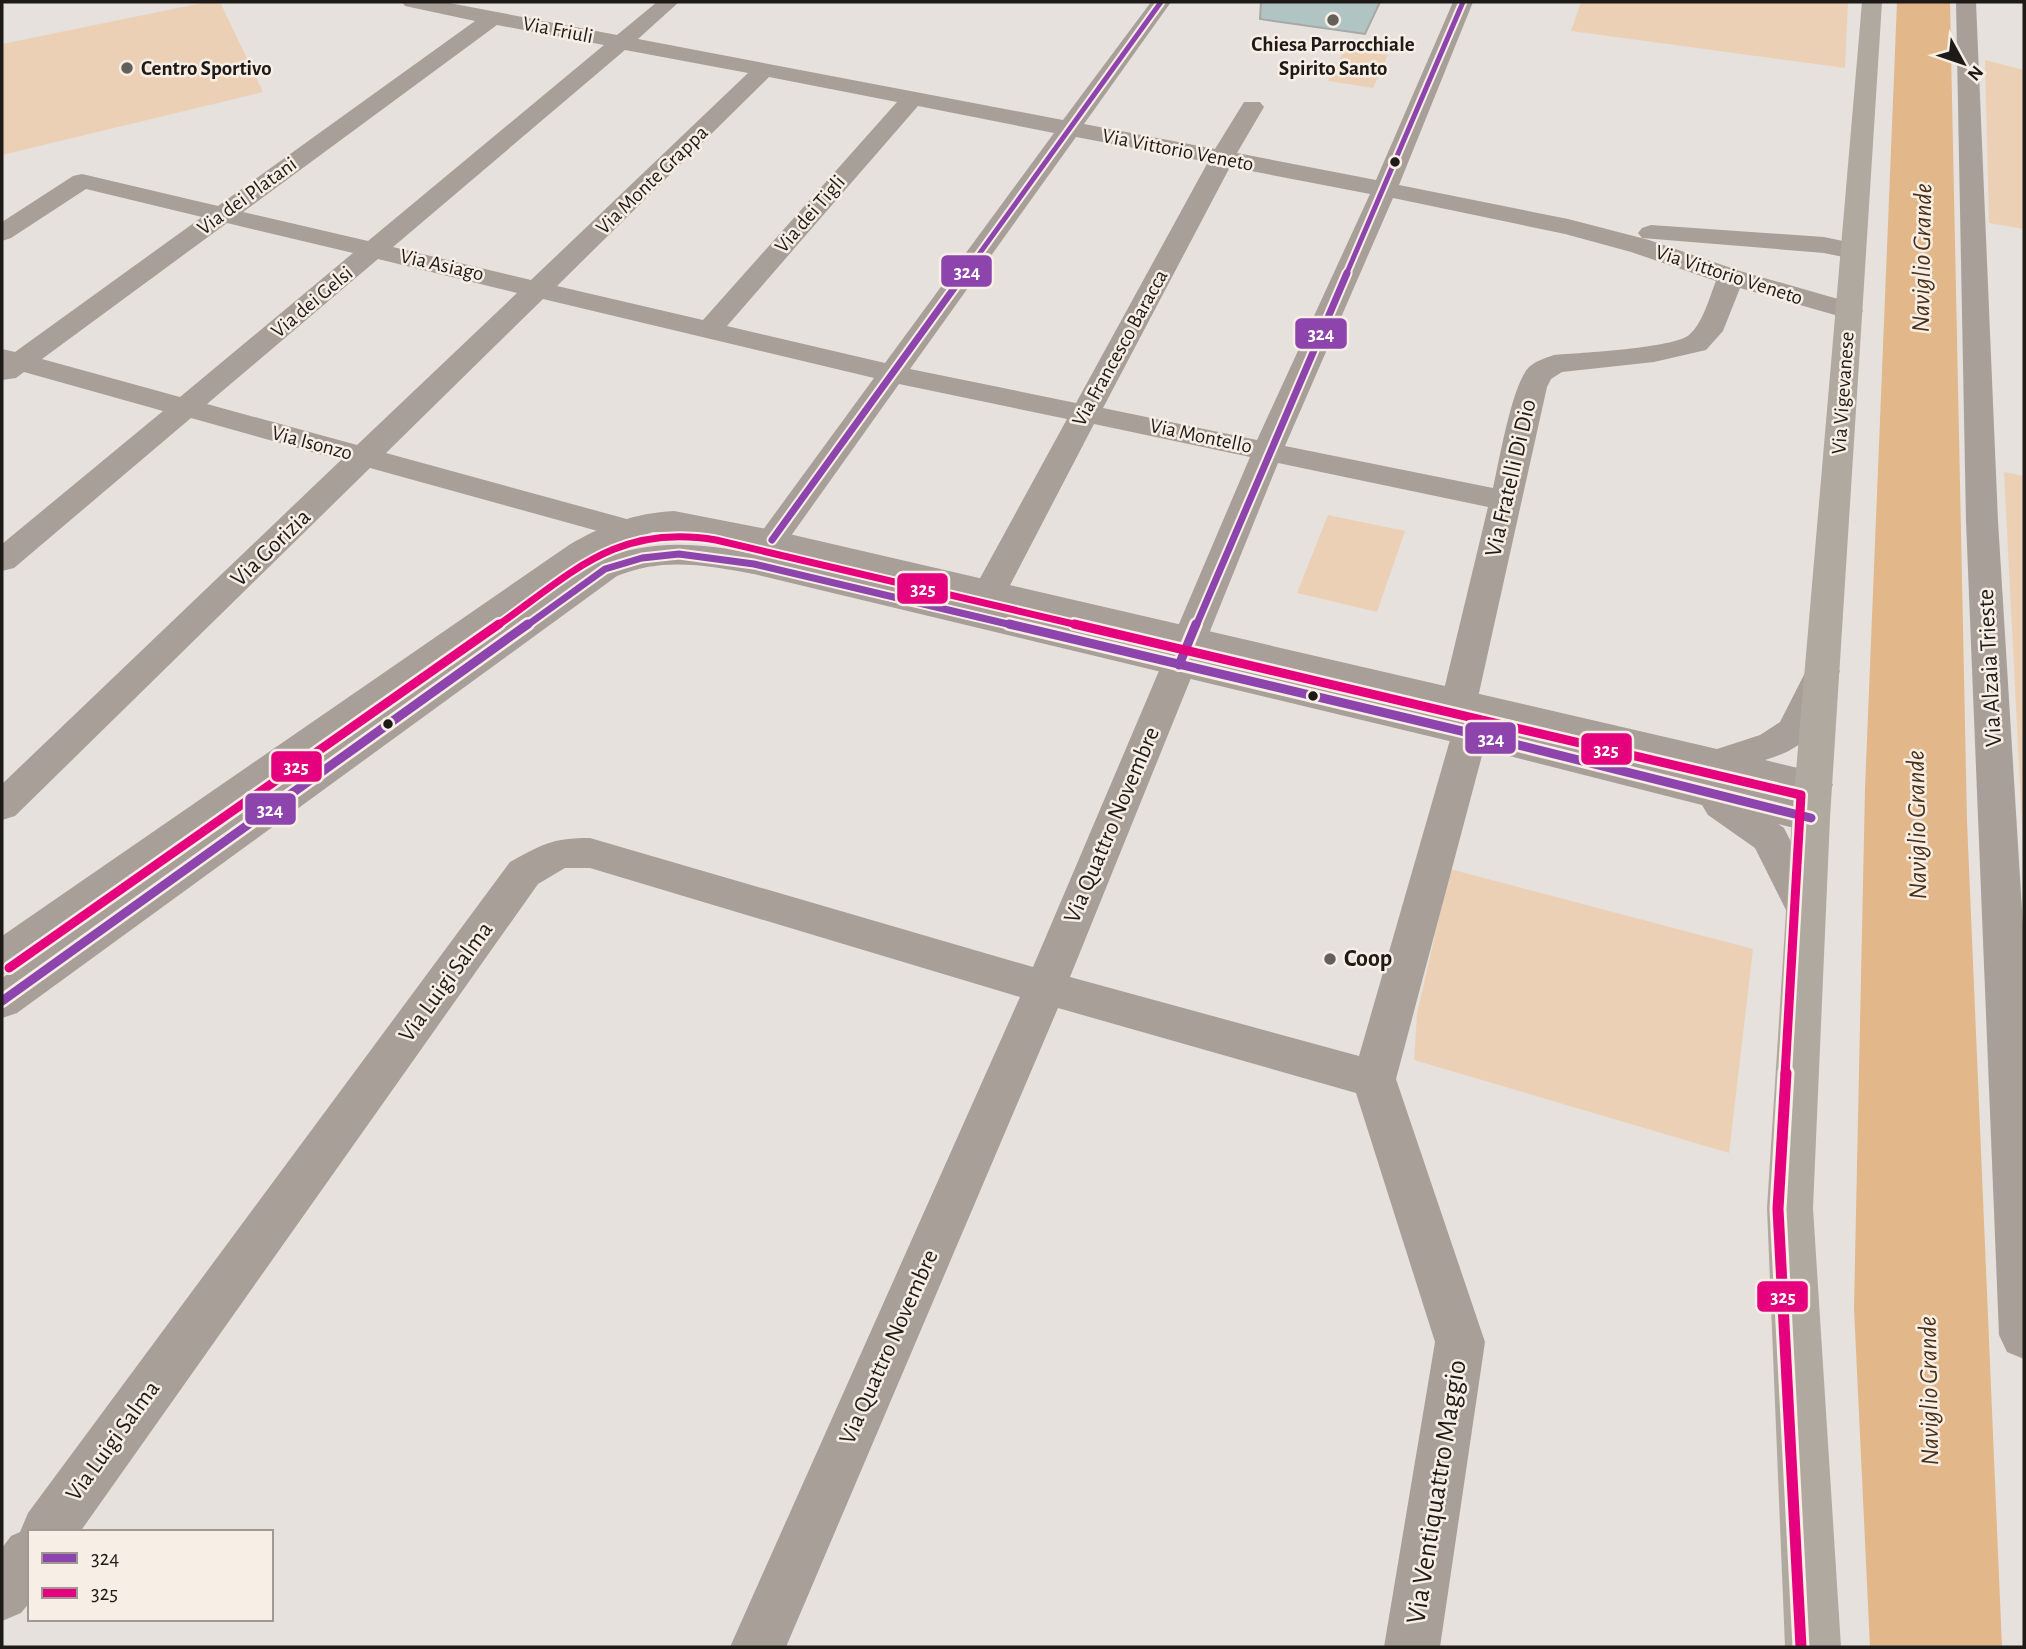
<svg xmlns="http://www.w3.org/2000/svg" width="2026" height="1649" viewBox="0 0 2026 1649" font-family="'Alegreya Sans',sans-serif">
	<rect width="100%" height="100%" fill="#e6e1dc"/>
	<g fill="#ecd0b5">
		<polygon points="207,2 220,2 263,92 2,155 2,44"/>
		<polygon points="1581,2 1848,2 1845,68 1571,31"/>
		<polygon points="1345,49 1388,55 1373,88 1328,81"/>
		<polygon points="1985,60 2024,70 2024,229 1989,223"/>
		<polygon points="2004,472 2024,476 2024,864"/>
		<polygon points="1328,515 1405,531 1377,612 1297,593"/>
		<polygon points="1450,869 1753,949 1729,1153 1414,1060 1417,1014"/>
	</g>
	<polygon fill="#e2b78a" points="1897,2 1950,2 1967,821 2002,1647 1870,1647 1854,1308 1865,789"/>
	<polygon fill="#b0c4c4" stroke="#a8a8a6" stroke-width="2" points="1261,2 1380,2 1365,34 1260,19"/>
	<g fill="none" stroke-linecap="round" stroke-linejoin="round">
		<g fill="#a8a098" fill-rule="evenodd">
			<path d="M402 2H444L617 35 657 2H679L638 39 1063 120 1151 2H1171L1084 124 1215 149 1244 102H1260L1264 107 1237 153 1376 180 1453 2H1473L1399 185 1568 219 1649 240 1740 271 1859 305 1863 311 1859 317 1849 319 1740 288 1723 331 1706 350 1654 362 1562 372 1551 379 1547 387 1477 702 1488 733 1396 1079 1485 1342 1440 1647H1384L1435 1342 1356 1093 1058 1008 786 1647H730L1020 997 590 868H565L538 884 80 1532H30V1602L21 1613 2 1621V1548L11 1536 20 1532 28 1513 510 862C543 844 552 838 590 838L1033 967 1250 457 1094 424 1007 591 1002 599 990 602 978 599 973 591 1067 419 899 384 766 571 754 574 742 571 738 564 874 378 543 299 386 453 634 521 639 528 634 535 623 538 370 468 15 816 2 820V784L341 460 191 418 14 568 2 571V544L163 411 24 372 16 378 2 380V349L15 352 202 217 86 189 11 238 2 241V222L73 176 82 174 218 206 475 21 405 6ZM497 25 604 45 368 241 243 212ZM625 50 748 73 531 280 393 247ZM769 77 897 102 703 320 557 286ZM918 106 1054 133 885 363 727 326ZM1076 137 1208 162 1076 403 910 369ZM1230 167 1370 194 1257 440 1103 408ZM1393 198 1565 234 1631 252 1716 281C1709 298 1703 323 1689 335 1674 348 1579 353 1554 355 1545 358 1536 361 1529 367 1512 384 1499 462 1493 488L1285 446ZM227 223 353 253 180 397 42 359ZM378 259 517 293 357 445 207 404ZM1278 463 1488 507 1441 702 1452 733 1359 1056 1070 977Z"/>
			<polygon points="1956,2 1976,2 1998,521 2024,942 2024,1359 2007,1352 1999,1335 1966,521"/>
			<polygon points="1651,225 1824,237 1862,245 1866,251 1862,257 1853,259 1824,253 1642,238 1638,233 1642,228"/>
		</g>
		<path fill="#a8a098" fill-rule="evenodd" d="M674 511 772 530 1717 749 1760 735 1780 722 1810 663 1822 659 1834 663 1840 671 1812 730C1802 747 1784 754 1765 760L1827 775 1833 785 1827 795 1814 799 772 550 696 533 653 532 619 544 593 559 234 815 593 562C648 539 697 542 754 554L1470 720 1825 808 1830 818 1825 828 1811 832 1778 824 1784 828 1826 911 1820 922 1806 927 1792 922 1755 848 1708 815 1702 805 1470 746 754 574C707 565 662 557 617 576L17 1013 2 1018V978L12 971 2 974V936L569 545C603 525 635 513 674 511Z"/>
		<polygon fill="#b0a9a0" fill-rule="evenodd" points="1862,2 1882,2 1830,818 1813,1208 1841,1647 1785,1647 1767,1208 1792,818"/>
		<g stroke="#f7eee5" stroke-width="9">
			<g id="bus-1-far2">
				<polyline points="964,275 1161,2"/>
				<polyline points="1346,275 1463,2"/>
			</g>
		</g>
		<g stroke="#f7eee5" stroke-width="11">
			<g id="bus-1-far1">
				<polyline points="772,540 965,273"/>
				<polyline points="526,626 605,569 642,558 679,554 754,564 1016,626"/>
				<polyline points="1196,626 1347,273"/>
			</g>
		</g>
		<g stroke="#f7eee5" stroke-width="14">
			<g id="bus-1">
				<polyline points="1009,624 1470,733 1811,818"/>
				<polyline points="1179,665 1196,624"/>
				<polyline points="2,1001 528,624"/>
			</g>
		</g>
		<g stroke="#f7eee5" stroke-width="11">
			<path id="bus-2-far2" d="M497 626C572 573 617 523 716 540L1082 626"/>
		</g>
		<g stroke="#f7eee5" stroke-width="14">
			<g id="bus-2-far1">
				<polyline points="1074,624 1801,795 1785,1075"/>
				<polyline points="9,968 499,624"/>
			</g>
		</g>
		<g stroke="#f7eee5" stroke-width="17">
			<polyline id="bus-2" points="1786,1073 1778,1209 1801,1647"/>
		</g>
		<use href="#bus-1-far2" stroke="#8e44ad" stroke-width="5"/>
		<use href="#bus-1-far1" stroke="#8e44ad" stroke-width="7"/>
		<use href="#bus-1" stroke="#8e44ad" stroke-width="9"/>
		<use href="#bus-2-far2" stroke="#e5007d" stroke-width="7"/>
		<use href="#bus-2-far1" stroke="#e5007d" stroke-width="9"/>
		<use href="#bus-2" stroke="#e5007d" stroke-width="11"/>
	</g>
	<g fill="#63605c" stroke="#f7eee5" stroke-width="2.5">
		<circle cx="1333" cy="20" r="7"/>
		<circle cx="127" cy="68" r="7"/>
		<circle cx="1330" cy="959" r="7"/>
	</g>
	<g fill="#1d1a17" stroke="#f7eee5" stroke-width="2.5">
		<circle cx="1395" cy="162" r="6"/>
		<circle cx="1313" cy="696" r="6"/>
		<circle cx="388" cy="724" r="6"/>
	</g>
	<g text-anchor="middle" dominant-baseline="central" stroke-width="5" stroke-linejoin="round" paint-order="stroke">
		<g font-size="21" fill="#1d1a17" stroke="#f7eee5">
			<text transform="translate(558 30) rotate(11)">Via Friuli</text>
			<text transform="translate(1178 150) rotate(11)">Via Vittorio Veneto</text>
			<text transform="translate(652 180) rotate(-44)">Via Monte Grappa</text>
			<text transform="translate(247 196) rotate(-36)">Via dei Platani</text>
			<text transform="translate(810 214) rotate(-49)">Via dei Tigli</text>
			<text transform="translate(442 265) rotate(13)">Via Asiago</text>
			<text transform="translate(1729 275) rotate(18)">Via Vittorio Veneto</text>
			<text transform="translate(312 302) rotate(-40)">Via dei Gelsi</text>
			<text transform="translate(1120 348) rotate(-61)">Via Francesco Baracca</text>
			<text transform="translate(1843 393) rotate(-86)">Via Vigevanese</text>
			<text transform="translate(1201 436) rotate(12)">Via Montello</text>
			<text transform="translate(312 443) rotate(15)">Via Isonzo</text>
		</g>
		<g font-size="21" font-weight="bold" fill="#1d1a17" stroke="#f7eee5">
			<text x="1333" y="44">Chiesa Parrocchiale<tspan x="1333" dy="24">Spirito Santo</tspan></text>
			<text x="141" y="68" text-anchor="start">Centro Sportivo</text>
		</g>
		<g font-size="24" fill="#1d1a17" stroke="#f7eee5">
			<text transform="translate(1511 478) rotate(-77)">Via Fratelli Di Dio</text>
			<text transform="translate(271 548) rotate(-44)">Via Gorizia</text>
			<text transform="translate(1990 668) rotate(-93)">Via Alzaia Trieste</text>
			<text transform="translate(1112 825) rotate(-67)">Via Quattro Novembre</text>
			<text transform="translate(446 982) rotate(-54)">Via Luigi Salma</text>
			<text transform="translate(889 1347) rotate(-66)">Via Quattro Novembre</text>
			<text transform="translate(113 1441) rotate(-54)">Via Luigi Salma</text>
		</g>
		<g font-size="24" font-weight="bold" fill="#1d1a17" stroke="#f7eee5" text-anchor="start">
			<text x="1344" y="959">Coop</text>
		</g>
		<g font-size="26" font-style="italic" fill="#493016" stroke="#f7eee5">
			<text transform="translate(1922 258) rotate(-89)">Naviglio Grande</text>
			<text transform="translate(1917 825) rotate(-91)">Naviglio Grande</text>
			<text transform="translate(1929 1391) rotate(-91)">Naviglio Grande</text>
		</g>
		<g font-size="28" fill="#1d1a17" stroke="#f7eee5">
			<text transform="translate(1437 1492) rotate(-81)">Via Ventiquattro Maggio</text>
		</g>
	</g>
	<g stroke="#f7eee5" stroke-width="2.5">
		<rect x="940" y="254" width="53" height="34" rx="7" fill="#8e44ad"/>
		<rect x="1294" y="317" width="54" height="33" rx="7" fill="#8e44ad"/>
		<rect x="896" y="572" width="53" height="33" rx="7" fill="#e5007d"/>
		<rect x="1464" y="721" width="53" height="34" rx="7" fill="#8e44ad"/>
		<rect x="1580" y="732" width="53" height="34" rx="7" fill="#e5007d"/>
		<rect x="270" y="750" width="53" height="33" rx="7" fill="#e5007d"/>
		<rect x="244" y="792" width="53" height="34" rx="7" fill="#8e44ad"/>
		<rect x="1756" y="1280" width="53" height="33" rx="7" fill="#e5007d"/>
	</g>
	<g font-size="19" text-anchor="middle" font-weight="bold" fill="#fff">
		<text x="967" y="278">324</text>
		<text x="1321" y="340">324</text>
		<text x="923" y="595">325</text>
		<text x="1491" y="745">324</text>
		<text x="1606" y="756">325</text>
		<text x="296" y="773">325</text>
		<text x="270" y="816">324</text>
		<text x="1783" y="1303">325</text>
	</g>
	<rect width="2026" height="1649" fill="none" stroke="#1d1a17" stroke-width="7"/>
	<rect x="28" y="1530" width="245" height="91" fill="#f7eee5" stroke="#a09993" stroke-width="2"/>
	<rect x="42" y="1553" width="35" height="10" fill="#8e44ad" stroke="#a09993" stroke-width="2"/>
	<text x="91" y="1565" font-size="21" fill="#1d1a17">324</text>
	<rect x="42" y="1588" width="35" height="10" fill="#e5007d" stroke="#a09993" stroke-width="2"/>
	<text x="91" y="1600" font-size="21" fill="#1d1a17">325</text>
	<g transform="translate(1963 63) rotate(130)" stroke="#f7eee5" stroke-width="5" paint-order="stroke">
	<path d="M0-5L12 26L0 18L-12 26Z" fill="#1d1a17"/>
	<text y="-10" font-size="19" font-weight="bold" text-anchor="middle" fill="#1d1a17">N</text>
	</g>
</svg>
